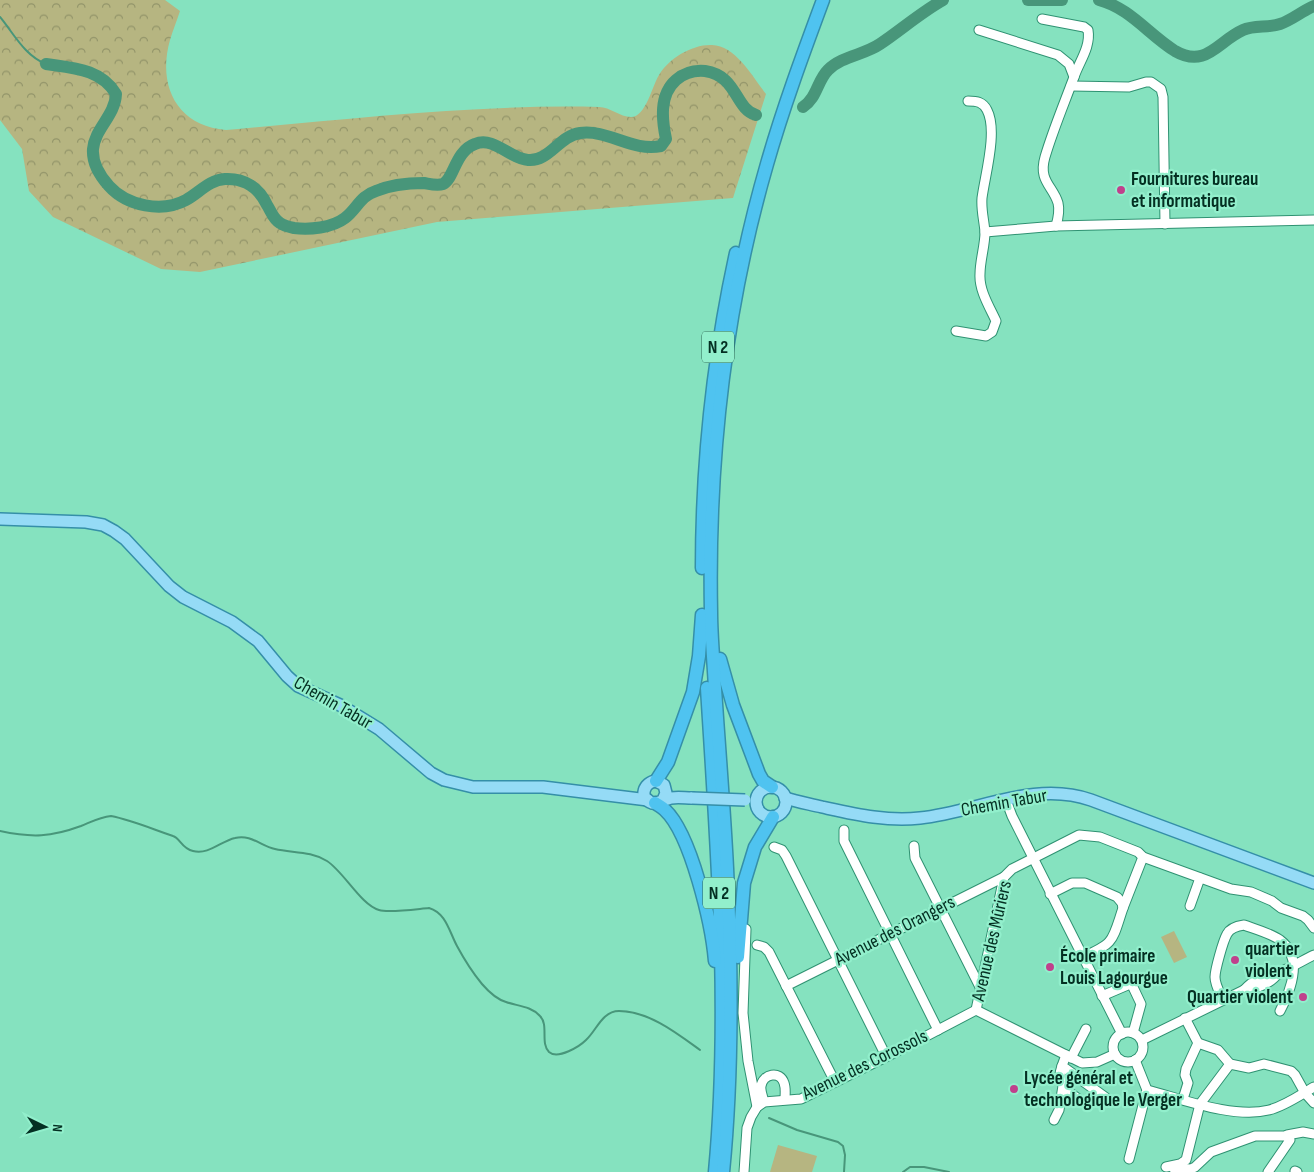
<svg xmlns="http://www.w3.org/2000/svg" width="1314" height="1172" viewBox="0 0 1314 1172" font-family="'Sofia Sans Condensed',sans-serif">
	<defs>
		<pattern id="forest-crowns" width="20" height="18" patternUnits="userSpaceOnUse" patternTransform="scale(1.25)"><rect width="20" height="18" fill="#b6b581"/><path d="M2 6a3 3 0 1 1 6 0M12 15a3 3 0 1 1 6 0" fill="none" stroke="#929469"/></pattern>
	</defs>
	<rect width="100%" height="100%" fill="#85e2bf"/>
	<path fill="url(#forest-crowns)" d="M0 0H165L180 11C177 20 173 30 170 40 157 86 177 126 226 130 350 119 475 104 599 107 610 107 620 117 631 117 646 117 652 86 659 75 669 58 693 44 712 45 736 46 752 76 766 94L733 198 437 222 200 272 161 269 53 217 29 191 22 149 0 120Z"/>
	<g fill="#b6b581">
		<polygon points="1174,931 1187,957 1174,963 1161,937"/>
		<polygon points="778,1145 817,1156 812,1172 770,1172"/>
	</g>
	<g fill="none" stroke-linecap="round" stroke-linejoin="round">
		<g stroke="#48967a" stroke-width="2">
			<path d="M0 17C14 34 25 56 46 64"/>
			<path d="M0 831C32 838 51 837 81 826 91 822 100 817 111 816 132 820 152 829 173 836 180 838 182 849 193 851 209 855 221 841 235 838 251 834 261 846 275 849 292 853 311 851 327 861 344 872 361 905 379 910 389 913 417 909 429 908 446 913 449 931 457 946 464 959 472 972 482 984 488 991 496 999 506 1002 517 1006 531 1006 540 1016 549 1025 540 1043 549 1052 558 1060 580 1046 586 1040 597 1030 602 1011 619 1011 649 1011 678 1034 700 1050"/>
			<polyline points="769,1118 797,1130 838,1142 843,1146 845,1155 844,1172"/>
			<polyline points="903,1172 910,1167 924,1167 949,1172"/>
		</g>
		<g stroke="#48967a" stroke-width="12">
			<polyline points="1028,0 1062,0"/>
			<path d="M1099 0C1130 8 1149 35 1175 51 1206 69 1218 41 1243 30 1254 25 1268 28 1280 24 1292 20 1302 11 1314 6"/>
			<path d="M46 64C73 68 101 69 116 94 115 116 95 128 93 149 92 163 100 176 109 186 127 206 162 213 186 200 199 193 209 180 225 179 245 178 259 188 267 205 271 211 273 219 280 223 284 226 289 227 294 228 309 230 332 228 345 218 357 209 360 196 376 191 390 185 409 183 424 183 430 184 437 186 443 184 454 179 455 151 475 144 494 136 510 159 528 160 549 162 559 136 580 133 608 129 632 152 661 146L666 139C662 120 659 95 676 80 684 73 694 70 705 71 738 76 734 108 756 115"/>
			<path d="M803 107C817 98 817 81 828 70 842 56 864 55 880 44 901 30 920 13 943 0"/>
		</g>
		<g stroke="#2f9272" stroke-width="11">
			<g id="minor">
				<path d="M1042 19 1084 27 1088 30C1091 47 1079 62 1074 77 1064 104 1053 130 1045 157 1038 181 1053 186 1058 203 1060 211 1058 219 1056 226"/>
				<polyline points="979,30 1058,55 1069,64 1074,77"/>
				<polyline points="1071,86 1129,87 1146,82 1151,82 1161,89 1163,97 1165,224"/>
				<polyline points="985,232 1056,226 1314,220"/>
				<path d="M956 331 986 336 992 332 996 321C989 306 979 290 980 274 980 260 985 246 985 232 984 220 981 210 982 198 985 175 998 131 987 110 983 102 977 101 968 101"/>
				<polyline points="1006,800 1012,816 1122,1034"/>
				<polyline points="844,830 844,841 938,1030"/>
				<polyline points="914,846 915,858 981,989"/>
				<polyline points="774,847 782,850 786,856 886,1056"/>
				<path d="M1050 894 1072 883H1085L1117 897 1122 903 1123 908C1112 941 1115 943 1083 957"/>
				<polyline points="1190,906 1200,878"/>
				<polyline points="1123,908 1143,857"/>
				<polyline points="746,929 743,1013 748,1061 757,1107"/>
				<polyline points="757,945 764,947 769,952 835,1082"/>
				<polyline points="786,986 1004,877"/>
				<path d="M1244 990C1257 989 1272 983 1279 972"/>
				<polyline points="1102,996 1130,984 1132,985 1141,1004 1133,1033"/>
				<path d="M1223 1000C1220 993 1215 985 1215 977 1215 970 1223 941 1227 934 1230 928 1237 926 1244 925 1255 929 1270 933 1280 940 1304 958 1291 990 1280 1011"/>
				<polyline points="976,1010 1004,877 1012,869 1079,835 1100,837 1138,852 1143,857 1231,889 1251,892 1272,901 1281,908 1303,916 1308,920 1314,928"/>
				<polyline points="976,1010 1082,1063 1097,1062 1115,1054"/>
				<circle cx="1128" cy="1047" r="15"/>
				<path d="M1142 1040 1244 990C1254 979 1265 975 1278 972 1290 969 1303 960 1314 955"/>
				<polyline points="1198,1043 1218,1050 1230,1064"/>
				<polyline points="1066,1055 1062,1066 1109,1100"/>
				<polyline points="1071,1058 1086,1029"/>
				<path d="M1062 1066C1055 1084 1068 1091 1081 1101"/>
				<path d="M1147 1090C1182 1099 1234 1119 1269 1110 1285 1106 1300 1095 1314 1087"/>
				<polyline points="1183,1099 1188,1083 1185,1075 1186,1069 1198,1043 1185,1018"/>
				<path d="M764 1102C763 1097 760 1091 761 1086 763 1074 780 1070 784 1083 786 1088 785 1094 785 1099"/>
				<polyline points="1054,1120 1059,1110 1063,1086"/>
				<polyline points="1287,1135 1303,1132 1314,1134"/>
				<polyline points="1129,1159 1147,1090 1135,1060"/>
				<polyline points="1166,1167 1180,1164 1186,1160 1200,1104 1230,1064 1249,1068 1264,1064 1291,1071 1295,1075 1305,1093 1314,1103"/>
				<polyline points="1173,1168 1191,1169 1195,1167 1211,1152 1255,1136 1289,1136 1290,1140 1268,1172"/>
				<polyline points="1295,1171 1297,1172"/>
				<polyline points="744,1172 747,1128 751,1117 757,1107 764,1102 801,1099 896,1052 976,1010"/>
			</g>
		</g>
		<g stroke="#358fa8" stroke-width="14">
			<g id="major">
				<polyline points="0,519 86,522 103,525 114,531 125,539 169,586 183,597 232,622 258,641 287,676 298,686 340,705 379,729 431,773 444,780 473,787 543,787 648,800"/>
				<circle cx="771" cy="802" r="15"/>
				<path d="M785 798C798 802 810 804 822 807 854 814 887 822 920 818 977 812 1034 780 1091 800L1314 883"/>
				<path d="M663 800 666 793 664 785 656 781C644 782 638 798 652 803 658 804 665 799 671 798 678 797 685 798 692 798"/>
			</g>
		</g>
		<g stroke="#358fa8" stroke-width="15">
			<g id="highway">
				<path d="M702 568C702 461 713 358 736 253"/>
				<polyline points="720,659 733,705 759,774 763,781 772,787"/>
				<path d="M707 688C717 849 730 1011 715 1172"/>
				<polyline points="656,781 668,762 693,692 699,656 702,615"/>
				<path d="M655 803C658 805 662 807 665 810 691 834 712 925 715 961"/>
				<polyline points="738,957 744,883 755,847 773,817"/>
				<path d="M723 1172C733 1071 732 969 727 868 724 808 719 749 715 689 714 664 711 638 711 612 708 461 725 309 767 164 783 108 803 54 823 0"/>
			</g>
		</g>
		<use href="#minor" stroke="#fff" stroke-width="9"/>
		<use href="#major" stroke="#95dbf6" stroke-width="11"/>
		<use href="#highway" stroke="#4fc3f0" stroke-width="12"/>
		<g stroke="#358fa8" stroke-width="14" stroke-linecap="butt">
			<polyline id="major-bridge" points="692,798 745,800"/>
		</g>
		<use href="#major-bridge" stroke="#95dbf6" stroke-width="11"/>
	</g>
	<g fill="#c0408c" stroke="#92efcc" stroke-width="2">
		<circle cx="1121" cy="190" r="5"/>
		<circle cx="1235" cy="960" r="5"/>
		<circle cx="1050" cy="967" r="5"/>
		<circle cx="1303" cy="997" r="5"/>
		<circle cx="1014" cy="1089" r="5"/>
	</g>
	<g text-anchor="middle" dominant-baseline="central" stroke-width="4.5" stroke-linejoin="round" paint-order="stroke">
		<g fill="#92efcc" stroke="#2f6955" stroke-width="1">
			<rect x="702" y="331.5" width="32" height="31" rx="4"/>
			<rect x="703" y="877.5" width="32" height="31" rx="4"/>
		</g>
		<g font-size="18" font-weight="bold" fill="#042f22">
			<text x="718" y="347">N 2</text>
			<text x="719" y="893">N 2</text>
		</g>
		<g font-size="19" font-weight="bold" fill="#042f22" stroke="#92efcc" text-anchor="start">
			<text x="1131" y="179">Fournitures bureau<tspan x="1131" dy="22">et informatique</tspan></text>
			<text x="1245" y="949">quartier<tspan x="1245" dy="22">violent</tspan></text>
			<text x="1060" y="956">École primaire<tspan x="1060" dy="22">Louis Lagourgue</tspan></text>
			<text x="1293" y="997" text-anchor="end">Quartier violent</text>
			<text x="1024" y="1078">Lycée général et<tspan x="1024" dy="22">technologique le Verger</tspan></text>
		</g>
		<g font-size="19" fill="#042f22" stroke="#92efcc">
			<text transform="translate(333 703) rotate(30)">Chemin Tabur</text>
			<text transform="translate(1004 803) rotate(-10)">Chemin Tabur</text>
			<text transform="translate(895 931) rotate(-27)">Avenue des Orangers</text>
			<text transform="translate(992 941) rotate(-77)">Avenue des Mûriers</text>
			<text transform="translate(865 1065) rotate(-26)">Avenue des Corossols</text>
		</g>
	</g>
	<g transform="translate(45 1127) rotate(95)" stroke="#92efcc" stroke-width="4" paint-order="stroke">
	<path d="M0-4L9 19L0 12L-9 19Z" fill="#042f22"/>
	<text y="-8" font-size="14" font-weight="bold" text-anchor="middle" fill="#042f22">N</text>
	</g>
</svg>
